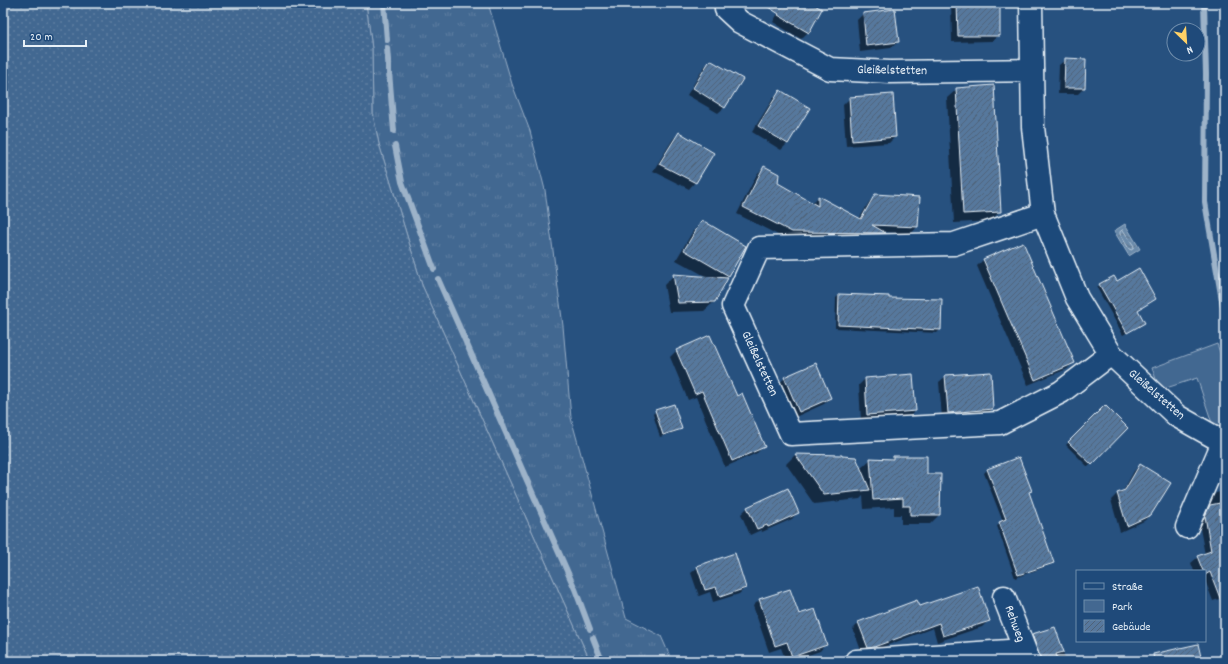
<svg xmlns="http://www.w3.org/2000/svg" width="1228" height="664" viewBox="0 0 1228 664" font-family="Dekko,sans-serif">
	<defs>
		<pattern id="grass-tufts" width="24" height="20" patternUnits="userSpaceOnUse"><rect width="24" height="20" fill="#436891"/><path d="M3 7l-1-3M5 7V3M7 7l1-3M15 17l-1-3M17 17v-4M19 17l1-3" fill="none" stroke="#5e7ea1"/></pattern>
		<pattern id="garden-dots" width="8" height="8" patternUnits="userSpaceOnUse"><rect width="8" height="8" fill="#436891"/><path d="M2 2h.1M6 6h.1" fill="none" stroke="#5e7ea1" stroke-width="1.8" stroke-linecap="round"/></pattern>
		<pattern id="water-waves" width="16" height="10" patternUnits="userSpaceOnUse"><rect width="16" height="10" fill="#6b8aaa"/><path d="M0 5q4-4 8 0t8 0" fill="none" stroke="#5e7388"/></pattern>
		<pattern id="building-hatch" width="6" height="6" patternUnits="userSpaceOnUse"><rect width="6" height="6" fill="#57789d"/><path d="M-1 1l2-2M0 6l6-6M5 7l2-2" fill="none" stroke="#4f6278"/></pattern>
	</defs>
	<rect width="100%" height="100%" fill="#27517f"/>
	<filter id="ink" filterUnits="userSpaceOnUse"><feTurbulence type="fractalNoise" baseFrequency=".025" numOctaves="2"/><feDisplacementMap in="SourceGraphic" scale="8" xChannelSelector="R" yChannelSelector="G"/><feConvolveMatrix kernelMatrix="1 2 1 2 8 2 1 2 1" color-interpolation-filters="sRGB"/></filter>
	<g filter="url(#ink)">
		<polygon fill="url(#grass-tufts)" stroke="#96acc4" points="366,3 488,3 512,84 530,131 545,190 563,326 571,418 626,618 661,636 672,661 590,661 422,285 379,144 373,114 372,49"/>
		<polygon fill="#436891" stroke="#96acc4" points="1217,344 1225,366 1225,426 1214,429 1197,378 1160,390 1152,368"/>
		<polygon fill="url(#garden-dots)" stroke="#96acc4" points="3,3 366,3 372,49 373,115 379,144 422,285 590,661 3,661"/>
		<polygon fill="url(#water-waves)" stroke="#9db3c9" points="1125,224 1140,249 1129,256 1114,231"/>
		<g fill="#0007">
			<polygon points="656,3 691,3 689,5 656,5"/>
			<polygon points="784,3 809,3 821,10 808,32 801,39 773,22"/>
			<polygon points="951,3 999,3 999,35 992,41 952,42"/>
			<polygon points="863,14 898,42 891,48 860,52 857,20"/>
			<polygon points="1066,59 1084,88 1078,94 1058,94 1059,65"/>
			<polygon points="710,61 725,107 718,113 687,95 704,67"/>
			<polygon points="957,89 1000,211 991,221 954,223 947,98"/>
			<polygon points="780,91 788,143 781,150 752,132 774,97"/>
			<polygon points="850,98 895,137 889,143 846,146 843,105"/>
			<polygon points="679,133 695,182 689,189 653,171 673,139"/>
			<polygon points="764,167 777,184 811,204 818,197 859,219 869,202 876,195 919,198 917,227 911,234 885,232 879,239 784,238 737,214 757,174"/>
			<polygon points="703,221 729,275 725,279 714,302 704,311 669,312 664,285 674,275 707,277 676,260 693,231"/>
			<polygon points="983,260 1074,362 1067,369 1028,385 977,266"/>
			<polygon points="1117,282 1155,299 1133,311 1144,323 1123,335 1097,288 1100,285"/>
			<polygon points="839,295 888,299 940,330 937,333 835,328 836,298"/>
			<polygon points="709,336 736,397 763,447 757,453 725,467 696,397 688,400 670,357 676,351"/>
			<polygon points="912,375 915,411 909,417 861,421 859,385 865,379"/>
			<polygon points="946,376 992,409 986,415 942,418 939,382"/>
			<polygon points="785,378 830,398 824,404 793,418 778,384"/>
			<polygon points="1105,406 1127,428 1088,467 1066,445"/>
			<polygon points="656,411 681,428 678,431 660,437 653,414"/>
			<polygon points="795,455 841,456 860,469 871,459 889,460 893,457 926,475 939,515 930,524 901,524 901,515 894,515 894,507 864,509 863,496 860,499 814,504 786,464"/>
			<polygon points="1019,458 1031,491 1028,494 1053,562 1050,565 1015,578 997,526 1003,522 984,473 987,470"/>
			<polygon points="1140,465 1150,515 1144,521 1120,532 1111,500 1117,494 1122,493 1134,471"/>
			<polygon points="787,489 798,512 792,519 762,532 761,530 750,535 741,514 747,508"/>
			<polygon points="1225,491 1225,597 1213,601 1205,580 1205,571 1194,571 1191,563 1198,557 1205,555 1199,523 1209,500 1216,493"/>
			<polygon points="698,567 745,588 739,594 713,602 710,592 699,596 691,573"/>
			<polygon points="759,600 799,616 826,644 820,651 791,661 786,661 781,648 769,652 753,606"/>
			<polygon points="919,607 988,621 982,627 937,642 933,628 867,653 862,653 853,629 859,623"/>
			<polygon points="1055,628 1066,661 1045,661"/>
		</g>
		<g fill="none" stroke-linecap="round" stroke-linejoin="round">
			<polygon stroke="#b6c8d9" stroke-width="1" points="1123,230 1134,246 1132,250 1129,249 1120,234 1120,232"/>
			<g stroke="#9db3c9" stroke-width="6">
				<polyline points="384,3 387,40"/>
				<polyline points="1204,3 1206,74 1205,202 1225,318"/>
				<polyline points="387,48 394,131"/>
				<polyline points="395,146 402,182 434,269"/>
				<polyline points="438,279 575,589 590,629"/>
				<polyline points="593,638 602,661"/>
			</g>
		</g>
		<g fill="url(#building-hatch)" stroke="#e8f1f8">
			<polygon points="762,3 811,3 822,9 809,33 778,15 779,14"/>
			<polygon points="957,3 1000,3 1000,36 958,36"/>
			<polygon points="895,9 899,42 866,46 863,13"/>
			<polygon points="1065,58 1086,59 1085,88 1064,88"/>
			<polygon points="710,60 743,79 725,108 693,88"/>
			<polygon points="994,85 1001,212 963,214 956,88"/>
			<polygon points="780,90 810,108 788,144 758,126"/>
			<polygon points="893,94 896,137 852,141 849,97"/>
			<polygon points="679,132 714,153 696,183 659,164"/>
			<polygon points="764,166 779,174 778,183 818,206 818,196 861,219 875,194 920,197 918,227 872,225 886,233 792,232 743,207"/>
			<polygon points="702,220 746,246 729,276 684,250"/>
			<polygon points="1023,242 1075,363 1035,380 983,259"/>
			<polygon points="1139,268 1156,299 1138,310 1145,323 1127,333 1099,284 1114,276 1117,281"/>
			<polygon points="673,274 728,278 715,302 678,303"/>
			<polygon points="839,294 889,296 889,298 942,299 941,330 838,325"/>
			<polygon points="710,335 737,396 742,393 765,447 732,461 702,391 695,394 676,350"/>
			<polygon points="816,363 831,398 799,412 784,377"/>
			<polygon points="991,372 993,409 948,413 945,375"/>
			<polygon points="913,374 916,411 867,415 865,378"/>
			<polygon points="674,404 682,429 663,435 655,410"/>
			<polygon points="1105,405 1128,428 1092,465 1068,442"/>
			<polygon points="795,454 842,455 842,456 856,457 870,490 824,495"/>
			<polygon points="893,456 927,456 927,474 941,474 940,515 910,515 910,506 903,506 903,498 873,500 870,458 893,459"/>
			<polygon points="1019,457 1032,491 1029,492 1054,563 1018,575 999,522 1006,519 987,469"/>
			<polygon points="1140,464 1171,483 1151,515 1127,526 1117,493 1125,490"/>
			<polygon points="788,488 799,513 768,527 767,525 757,529 747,507"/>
			<polygon points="1225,502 1225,606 1223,606 1210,572 1205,575 1205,571 1203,571 1197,556 1211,551 1205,516 1210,505"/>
			<polygon points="735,553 746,588 720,597 716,587 705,590 697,566"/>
			<polygon points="978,586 990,621 943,636 939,623 874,647 868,648 858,622 917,600 920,606"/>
			<polygon points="790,589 799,614 815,609 827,645 792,657 787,642 775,646 759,599"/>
			<polygon points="1055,627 1064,652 1056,654 1058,661 1041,661 1032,634"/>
			<polygon points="1198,644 1202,661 1154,661 1153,654"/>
		</g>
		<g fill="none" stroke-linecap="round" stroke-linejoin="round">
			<g stroke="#e8f1f8" stroke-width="25">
				<g id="minor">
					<polyline points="726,3 726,9 740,22 830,69 890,72 1032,70"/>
					<polyline points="1031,3 1033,127 1043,214 1077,298 1111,354 1177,416 1225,443"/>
					<polyline points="1043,214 954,244 759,248 733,306 791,434 1000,423 1061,392 1111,354"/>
					<polyline points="1187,527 1223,442"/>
					<polyline points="1004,597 1029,661"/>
					<polyline points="856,661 1024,650"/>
				</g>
			</g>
			<use href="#minor" stroke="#1f4a7a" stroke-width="22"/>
		</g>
	</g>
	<g text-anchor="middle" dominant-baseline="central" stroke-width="3" stroke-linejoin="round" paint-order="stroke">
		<g font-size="13" fill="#e8f1f8" stroke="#1f4a7a">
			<text transform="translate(892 71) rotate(1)">Gleißelstetten</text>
			<text transform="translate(759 364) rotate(65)">Gleißelstetten</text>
			<text transform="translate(1156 395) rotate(41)">Gleißelstetten</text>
			<text transform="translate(1014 624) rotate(70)">Rehweg</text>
		</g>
	</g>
	<rect width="1228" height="664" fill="none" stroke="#1f4a7a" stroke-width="16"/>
	<rect x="8" y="8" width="1212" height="648" fill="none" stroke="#e8f1f8" stroke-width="1.5" filter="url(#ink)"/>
	<rect x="1076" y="570" width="130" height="72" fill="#1f4a7a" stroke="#6f8dac"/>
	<rect x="1084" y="583" width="20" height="6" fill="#1f4a7a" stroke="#6f8dac"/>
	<text x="1112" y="590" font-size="12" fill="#e8f1f8">Straße</text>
	<rect x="1084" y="600" width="20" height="12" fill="#436891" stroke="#6f8dac"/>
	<text x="1112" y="610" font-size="12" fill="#e8f1f8">Park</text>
	<rect x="1084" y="620" width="20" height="12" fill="url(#building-hatch)" stroke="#6f8dac"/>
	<text x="1112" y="630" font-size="12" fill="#e8f1f8">Gebäude</text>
	<g transform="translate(1186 42) rotate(155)"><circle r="19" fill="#1f4a7a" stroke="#6f8dac"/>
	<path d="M0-3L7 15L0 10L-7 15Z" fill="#ffd166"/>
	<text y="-6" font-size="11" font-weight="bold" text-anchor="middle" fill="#e8f1f8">N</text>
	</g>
	<path d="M24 40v6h62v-6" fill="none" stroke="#e8f1f8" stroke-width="2"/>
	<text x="30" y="40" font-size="12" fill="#e8f1f8" stroke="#1f4a7a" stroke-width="3" paint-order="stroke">20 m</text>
</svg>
